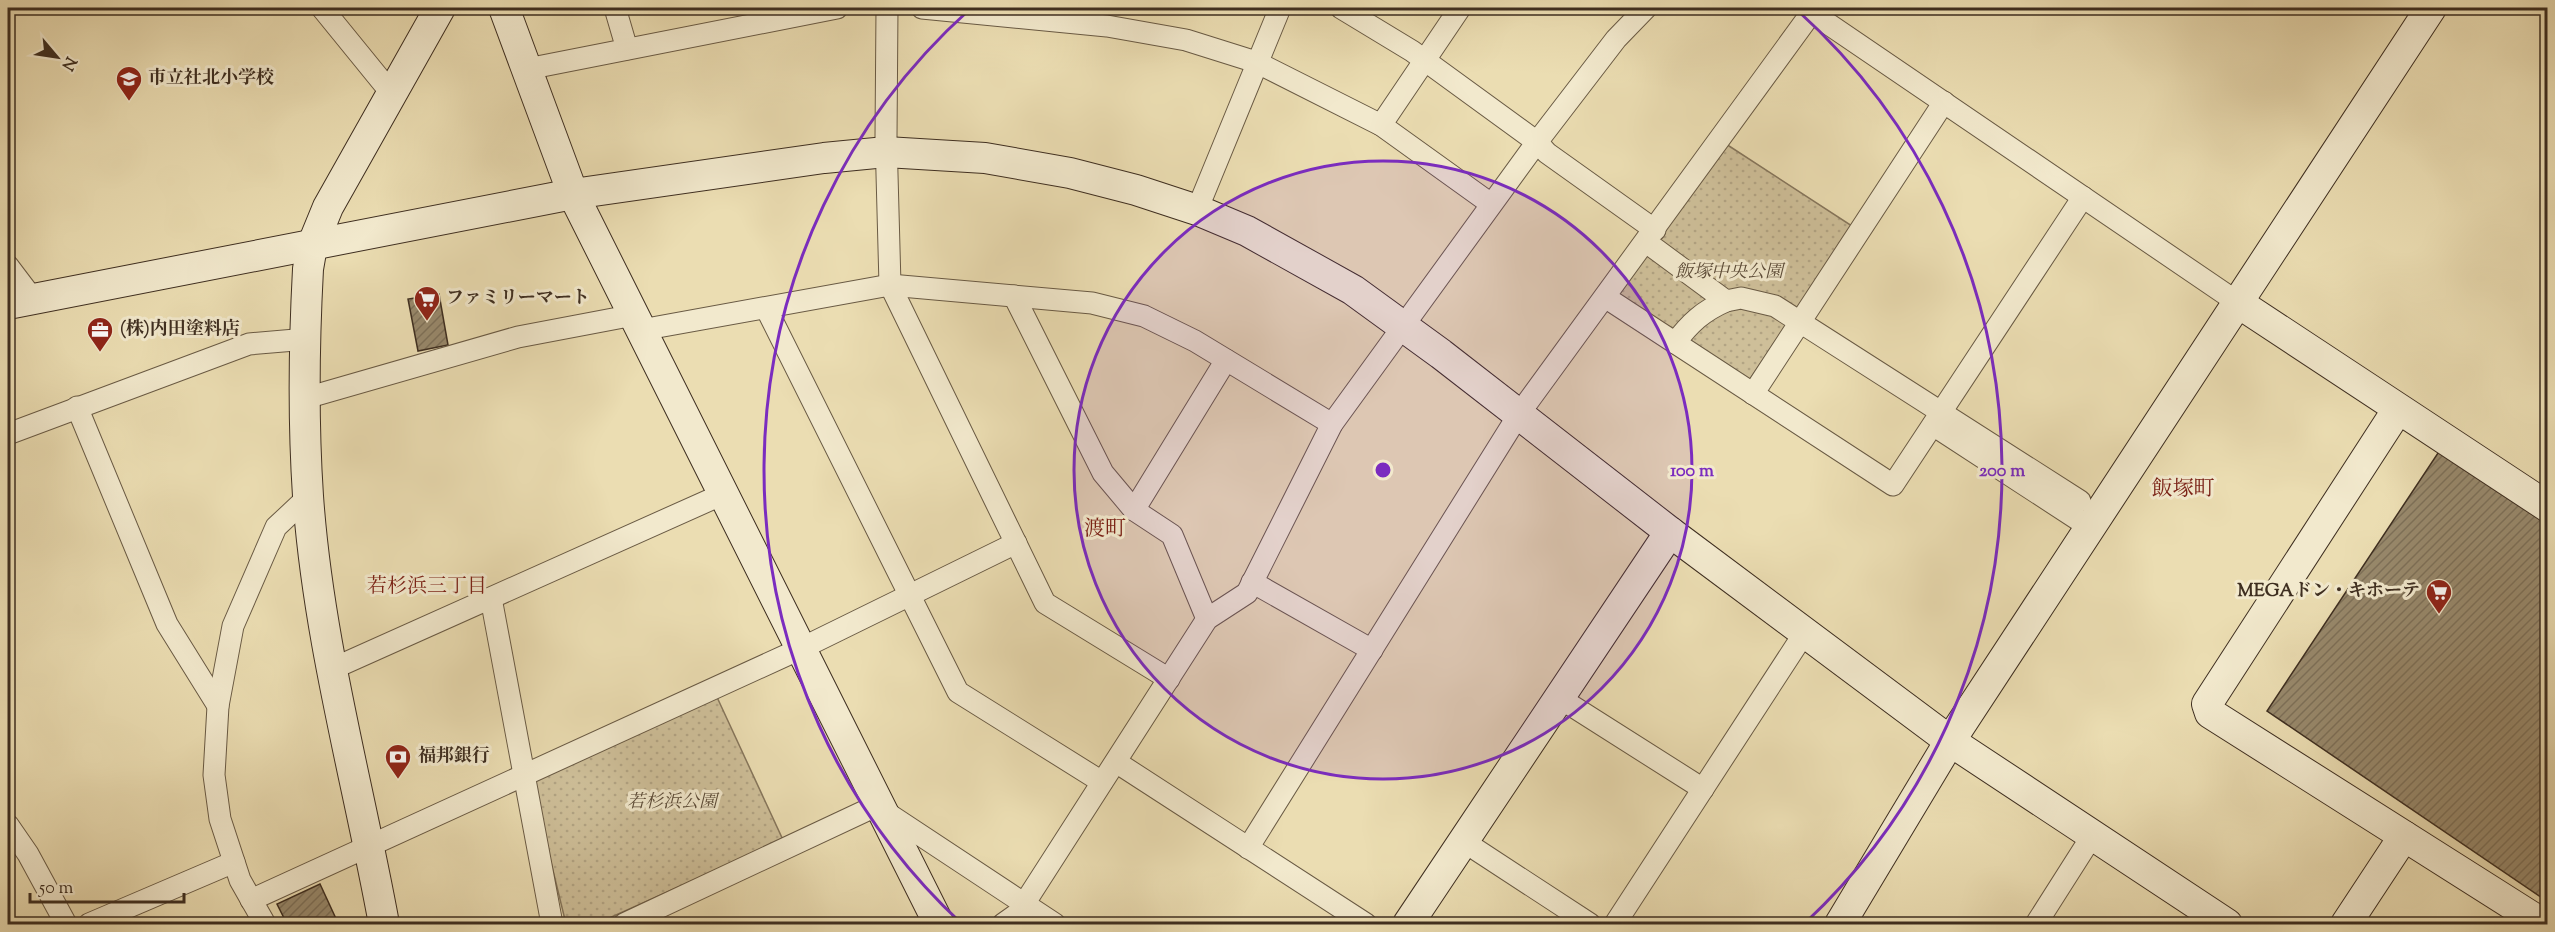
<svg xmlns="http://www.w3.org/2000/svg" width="2555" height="932" viewBox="0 0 2555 932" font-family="'Sorts Mill Goudy','Noto Serif JP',serif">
	<defs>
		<pattern id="grass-dots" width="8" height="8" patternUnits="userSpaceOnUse" patternTransform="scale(1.5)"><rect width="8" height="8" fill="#cebf99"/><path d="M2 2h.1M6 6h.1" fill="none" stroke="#b2a484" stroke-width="1.8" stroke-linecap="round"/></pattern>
		<pattern id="building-hatch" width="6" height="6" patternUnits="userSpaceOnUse" patternTransform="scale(1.5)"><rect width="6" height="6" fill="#98896c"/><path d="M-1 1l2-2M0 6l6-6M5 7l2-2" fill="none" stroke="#7d7058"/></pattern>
	</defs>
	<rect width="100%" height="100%" fill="#ebddb2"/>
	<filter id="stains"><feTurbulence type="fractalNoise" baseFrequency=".00333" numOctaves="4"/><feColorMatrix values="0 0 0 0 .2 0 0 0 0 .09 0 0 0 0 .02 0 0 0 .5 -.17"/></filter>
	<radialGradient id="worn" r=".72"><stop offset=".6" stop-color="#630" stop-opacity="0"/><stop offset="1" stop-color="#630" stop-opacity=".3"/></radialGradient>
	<g fill="url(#grass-dots)" stroke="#86765c" stroke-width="1.5">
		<polygon points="1726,144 1852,226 1748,382 1618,296"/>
		<polygon points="716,695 783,840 596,924 566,924 531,780"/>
	</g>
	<g fill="url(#building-hatch)" stroke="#3e2e20" stroke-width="1.5">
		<polygon points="439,294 448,345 418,351 408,299"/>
		<polygon points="2442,447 2548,520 2548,902 2267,711"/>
		<polygon points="320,884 338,923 287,924 277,904"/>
	</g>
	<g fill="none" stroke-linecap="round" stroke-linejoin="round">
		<g stroke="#695a44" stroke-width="23">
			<g id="street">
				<polyline points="322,8 392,94"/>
				<polyline points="615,8 627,49"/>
				<polyline points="887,8 886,137 890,285 1045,603 1169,679"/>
				<polyline points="922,8 1107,26 1186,40 1256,62 1381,125 1491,204"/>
				<polyline points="1341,8 1412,51 1537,142 1547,153 1655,230"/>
				<polyline points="1805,8 2237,302"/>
				<polyline points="527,69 837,8"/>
				<polyline points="1381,125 1460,8"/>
				<polyline points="1197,210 1280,8"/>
				<polyline points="1646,242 1726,301 1741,298 1775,306 2080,501"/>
				<polyline points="8,266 33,299"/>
				<polyline points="1014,296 1103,473 1134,510 1172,535 1207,619"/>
				<polyline points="1605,297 1893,485 2083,197"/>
				<polyline points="766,308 958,692 1102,782"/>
				<polyline points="641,330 890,285 1092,303 1144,316 1195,341 1332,424"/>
				<path d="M1675 343C1690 323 1703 311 1726 301"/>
				<polyline points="1753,394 1944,102"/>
				<polyline points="306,398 518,337 634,315"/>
				<polyline points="77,407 167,624 218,706"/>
				<polyline points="1933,425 2091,528"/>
				<polyline points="8,434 249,344 307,339"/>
				<polyline points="1134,510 1226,360"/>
				<polyline points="1252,582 1372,650"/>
				<polyline points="491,598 552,924"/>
				<polyline points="332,669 723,494"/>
				<polyline points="1558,697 1703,789"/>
				<polyline points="1116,762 1366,924"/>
				<polyline points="884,811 1055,924"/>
				<polyline points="8,825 28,854 66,924"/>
				<polyline points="1463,841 1590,924"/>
				<polyline points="1248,848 1519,414 1812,12"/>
				<polyline points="251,900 800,649 1016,543"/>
				<polyline points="1024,904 1207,619 1247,593 1332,424 1537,142 1616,39 1646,8"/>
				<polyline points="89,924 234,862"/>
				<polyline points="265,924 240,880 220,819 214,775 218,706 233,626 276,527 308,497"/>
				<polyline points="624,924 880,804"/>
				<polyline points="1003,924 1027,907"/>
				<polyline points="1615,924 1805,632"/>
				<polyline points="2036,924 2092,836"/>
			</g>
		</g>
		<g stroke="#3e2e20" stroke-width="32">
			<g id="secondary">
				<polyline points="504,8 573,194 939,924"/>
				<polyline points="2237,302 2548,507"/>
				<polyline points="8,304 573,194 824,158 886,152 985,158 1070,173 1136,190 1197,210 1247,231 1353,290 1441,354 1670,532 1950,741 1840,924"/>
				<polyline points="2398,409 2207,704 2210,713 2543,924"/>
				<path d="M384 924C358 782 318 640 308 496 303 421 304 344 308 269L312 246 328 207 440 8"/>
				<polyline points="1408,924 1670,532"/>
				<polyline points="2227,924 1950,741 2431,8"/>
				<polyline points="2346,924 2404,836"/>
			</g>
		</g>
		<use href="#street" stroke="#f2e9cd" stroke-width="21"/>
		<use href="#secondary" stroke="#f2e9cd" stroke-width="30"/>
	</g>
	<circle cx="1383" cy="470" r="309" fill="#7b2cbf" fill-opacity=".12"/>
	<g fill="none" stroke="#7b2cbf" stroke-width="3">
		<circle cx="1383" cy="470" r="309"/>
		<path d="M961 923A619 619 0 0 1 969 10M1797 10A619 619 0 0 1 1805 923"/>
	</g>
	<defs>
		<g id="school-pin" transform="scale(1.35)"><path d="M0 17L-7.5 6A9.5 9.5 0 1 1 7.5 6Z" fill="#8f2418" stroke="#f2e9cd"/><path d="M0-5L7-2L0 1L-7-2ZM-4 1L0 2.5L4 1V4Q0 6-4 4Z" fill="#fff"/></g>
		<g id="supermarket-pin" transform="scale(1.35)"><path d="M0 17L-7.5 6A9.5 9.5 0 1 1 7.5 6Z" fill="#8f2418" stroke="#f2e9cd"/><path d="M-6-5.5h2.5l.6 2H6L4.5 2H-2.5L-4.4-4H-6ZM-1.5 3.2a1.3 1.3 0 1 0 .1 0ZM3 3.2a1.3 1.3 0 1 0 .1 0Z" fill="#fff"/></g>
		<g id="office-pin" transform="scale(1.35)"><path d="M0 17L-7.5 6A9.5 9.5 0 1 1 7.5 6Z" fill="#8f2418" stroke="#f2e9cd"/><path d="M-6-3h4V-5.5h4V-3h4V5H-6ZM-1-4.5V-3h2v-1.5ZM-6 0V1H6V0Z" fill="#fff"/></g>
		<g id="bank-pin" transform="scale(1.35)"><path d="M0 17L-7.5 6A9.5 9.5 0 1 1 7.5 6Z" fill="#8f2418" stroke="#f2e9cd"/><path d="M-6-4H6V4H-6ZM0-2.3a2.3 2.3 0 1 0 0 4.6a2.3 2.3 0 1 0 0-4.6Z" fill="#fff"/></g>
	</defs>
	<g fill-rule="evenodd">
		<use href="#school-pin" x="129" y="79"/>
		<use href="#supermarket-pin" x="427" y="299"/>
		<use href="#office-pin" x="100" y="330"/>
		<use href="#supermarket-pin" x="2439" y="592"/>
		<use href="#bank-pin" x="398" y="757"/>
	</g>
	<g text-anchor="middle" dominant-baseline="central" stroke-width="6" stroke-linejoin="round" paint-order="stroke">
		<g font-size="18" font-weight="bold" fill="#3e2e20" stroke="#f2e9cd" text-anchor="start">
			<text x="148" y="79">市立社北小学校</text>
			<text x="446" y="299">ファミリーマート</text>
			<text x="120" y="330">(株)内田塗料店</text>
			<text x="2420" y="592" text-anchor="end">MEGAドン・キホーテ</text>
			<text x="418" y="757">福邦銀行</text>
		</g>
		<g font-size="18" font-style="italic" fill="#5b4b38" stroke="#f2e9cd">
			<text x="1729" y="273">飯塚中央公園</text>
			<text x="672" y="803">若杉浜公園</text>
		</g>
		<g font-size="20" fill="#7a1f14" stroke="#f2e9cd">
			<text x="427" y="587">若杉浜三丁目</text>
		</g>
		<g font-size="21" fill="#7a1f14" stroke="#f2e9cd">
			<text x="2183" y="490">飯塚町</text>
			<text x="1105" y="530">渡町</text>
		</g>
	</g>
	<circle cx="1383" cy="470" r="9" fill="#7b2cbf" stroke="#f2e9cd" stroke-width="3"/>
	<g font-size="18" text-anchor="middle" font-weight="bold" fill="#7b2cbf" stroke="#f2e9cd" stroke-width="6" stroke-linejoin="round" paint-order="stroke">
		<text x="1692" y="476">100 m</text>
		<text x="2002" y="476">200 m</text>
	</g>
	<rect width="2555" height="932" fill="none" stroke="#ebddb2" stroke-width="30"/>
	<rect x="9" y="9" width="2537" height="914" fill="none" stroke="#3e2e20" stroke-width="3"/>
	<rect x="15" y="15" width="2525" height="902" fill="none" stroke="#3e2e20" stroke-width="1.5"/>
	<g transform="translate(57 57) rotate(119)" stroke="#f2e9cd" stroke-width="4.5" paint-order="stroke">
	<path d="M0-4.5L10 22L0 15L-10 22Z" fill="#3e2e20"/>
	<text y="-9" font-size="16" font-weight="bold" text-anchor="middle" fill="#3e2e20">N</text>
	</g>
	<path d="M30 893v9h154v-9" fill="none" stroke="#3e2e20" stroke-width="3"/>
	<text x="39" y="893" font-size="18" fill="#3e2e20" stroke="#f2e9cd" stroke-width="4.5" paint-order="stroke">50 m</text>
	<rect width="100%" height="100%" filter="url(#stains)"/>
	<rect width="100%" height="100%" fill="url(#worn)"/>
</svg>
